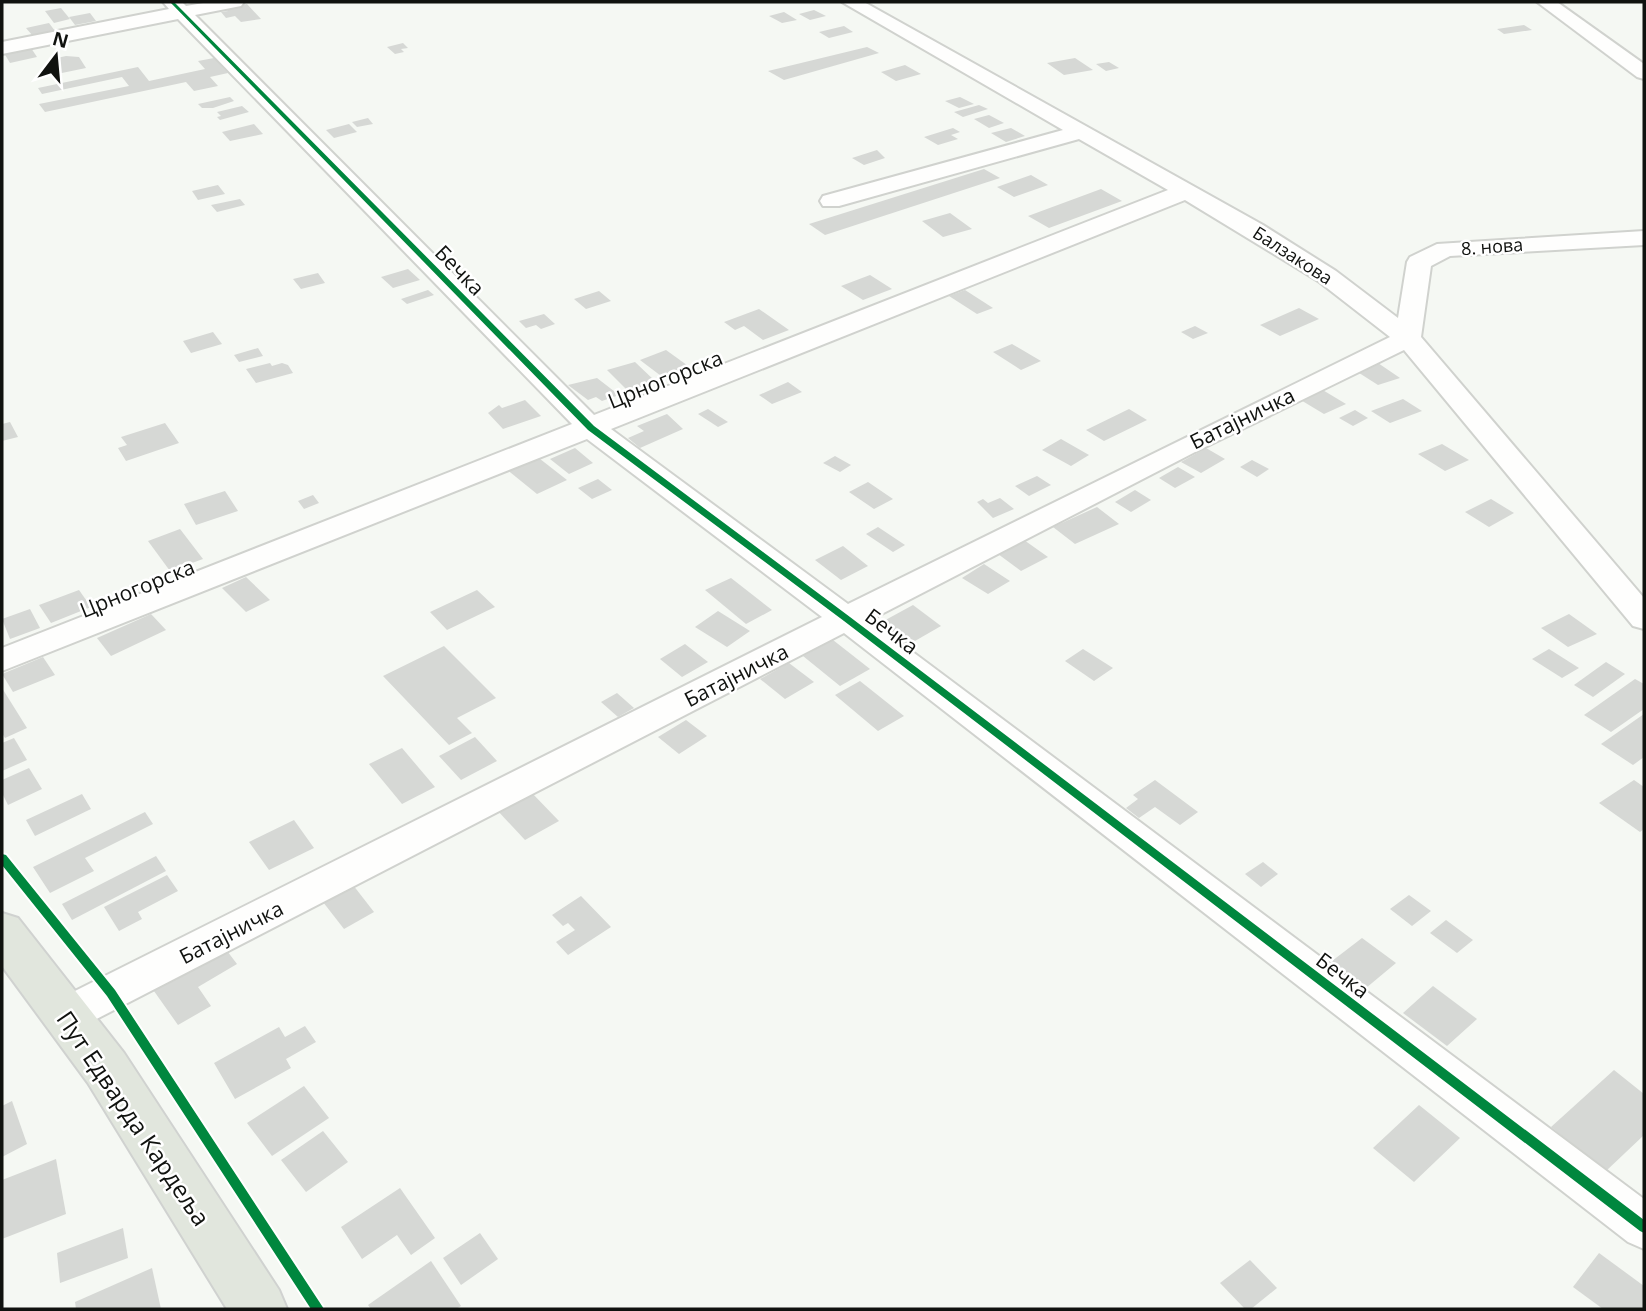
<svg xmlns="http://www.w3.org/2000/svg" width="1646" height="1311" viewBox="0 0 1646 1311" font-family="'Open Sans',sans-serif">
	<rect width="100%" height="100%" fill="#f5f8f3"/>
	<g fill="#d6d8d5">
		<polygon points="247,4 261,19 241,22 235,16 226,18 221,12 228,11 225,8"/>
		<polygon points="61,8 70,19 54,23 45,11"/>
		<polygon points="814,10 826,16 810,20 799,14"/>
		<polygon points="784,12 797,20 782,23 769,16"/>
		<polygon points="90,13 96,21 75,25 69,17"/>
		<polygon points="49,23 55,31 32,35 26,28"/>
		<polygon points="1524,25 1532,30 1504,34 1497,29"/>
		<polygon points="844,26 853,32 829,38 819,32"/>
		<polygon points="403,43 408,48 401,49 404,52 395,54 387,47"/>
		<polygon points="867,47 879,53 784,80 768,71"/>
		<polygon points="31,48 37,57 10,63 4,53"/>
		<polygon points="66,56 79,57 86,68 57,74 48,60"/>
		<polygon points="214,58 228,73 210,77 218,86 194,91 186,82 45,112 39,104 129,86 122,77 42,94 38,88 138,67 149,81 205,69 198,61"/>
		<polygon points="1075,58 1093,70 1064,75 1047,63"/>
		<polygon points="1109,62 1119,68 1106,71 1096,64"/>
		<polygon points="905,65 921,74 896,81 881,72"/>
		<polygon points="230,97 234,101 213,108 202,108 198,104"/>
		<polygon points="960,97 974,104 959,108 945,101"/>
		<polygon points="979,105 988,109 963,117 954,112"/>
		<polygon points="242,106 249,112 220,120 217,117 221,116 217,112"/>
		<polygon points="989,115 1004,123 989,128 974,119"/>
		<polygon points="368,118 373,124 357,127 352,122"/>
		<polygon points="254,124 263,134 230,141 222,132"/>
		<polygon points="349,124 357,132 334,138 326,130"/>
		<polygon points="953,128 960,132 951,135 958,139 938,145 924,137"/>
		<polygon points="1011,128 1025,136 1006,142 991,133"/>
		<polygon points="877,150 885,158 864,165 852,158"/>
		<polygon points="984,169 1000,178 825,235 809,224"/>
		<polygon points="1031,175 1048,185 1014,197 997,187"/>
		<polygon points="218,185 225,194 198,200 192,191"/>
		<polygon points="1101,189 1122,201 1049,228 1028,216"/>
		<polygon points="240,199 245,205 217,212 211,205"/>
		<polygon points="950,213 972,229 943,237 922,221"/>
		<polygon points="408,269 420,280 393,288 381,277"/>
		<polygon points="318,273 325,283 301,289 293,279"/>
		<polygon points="870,275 892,289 863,300 841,286"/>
		<polygon points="428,290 434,295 407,304 401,299"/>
		<polygon points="965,290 993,308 977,314 949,296"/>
		<polygon points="599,291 611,301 586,309 574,299"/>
		<polygon points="1299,308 1319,319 1280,336 1260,325"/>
		<polygon points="759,309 789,330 763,340 744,326 735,330 724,322"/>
		<polygon points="544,314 555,324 541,329 536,325 526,328 519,321"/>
		<polygon points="1195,326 1208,333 1193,339 1181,332"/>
		<polygon points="213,332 222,344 191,353 183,341"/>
		<polygon points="1012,344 1041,361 1021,370 993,352"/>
		<polygon points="258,348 263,356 239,362 234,355"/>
		<polygon points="666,350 691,368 665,379 640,360"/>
		<polygon points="635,362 656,382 628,391 607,370"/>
		<polygon points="270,363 272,366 282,363 288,365 293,373 256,383 246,369"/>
		<polygon points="1378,363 1400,378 1378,385 1356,371"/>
		<polygon points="597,378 619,395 602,401 596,397 588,400 568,385"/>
		<polygon points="788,382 802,392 772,404 759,395"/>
		<polygon points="1321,389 1346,404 1324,414 1299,399"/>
		<polygon points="1403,399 1422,411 1390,423 1371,411"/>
		<polygon points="525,400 541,416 503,429 488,413 499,405 502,408"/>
		<polygon points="708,409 728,422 718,427 698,414"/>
		<polygon points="1129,409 1147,420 1104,441 1086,430"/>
		<polygon points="1355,410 1368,418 1353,426 1339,418"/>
		<polygon points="667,414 683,429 640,448 628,438 644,431 637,426"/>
		<polygon points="10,422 18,437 2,441 2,424"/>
		<polygon points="165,423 179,443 126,461 118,448 127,445 121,437"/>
		<polygon points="1061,439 1089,455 1071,466 1042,450"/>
		<polygon points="1442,444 1469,460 1445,471 1418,454"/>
		<polygon points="575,448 593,463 569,474 550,459"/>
		<polygon points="1206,448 1225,459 1201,473 1181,462"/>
		<polygon points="535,455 567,480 537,494 505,468"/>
		<polygon points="835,456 851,465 840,472 823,463"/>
		<polygon points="1252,460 1269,469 1257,477 1240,467"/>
		<polygon points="1178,467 1195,477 1175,488 1159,478"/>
		<polygon points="1037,476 1051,485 1029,496 1015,486"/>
		<polygon points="598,479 612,490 592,499 578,488"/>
		<polygon points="868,482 893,499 874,509 849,492"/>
		<polygon points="1135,490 1151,500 1131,512 1115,502"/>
		<polygon points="225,491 238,511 196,525 184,504"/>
		<polygon points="313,495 319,503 304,509 298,501"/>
		<polygon points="1000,498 1014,509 993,518 977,502 983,499 988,503"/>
		<polygon points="1491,499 1514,513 1489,527 1465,512"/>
		<polygon points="1097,507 1119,524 1075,544 1053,527"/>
		<polygon points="878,527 905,545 893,552 866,534"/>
		<polygon points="180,529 203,559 170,571 148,541"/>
		<polygon points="1024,540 1048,557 1021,571 998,554"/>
		<polygon points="843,546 868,566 841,580 815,560"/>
		<polygon points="984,564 1010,581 988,594 962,578"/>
		<polygon points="246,577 270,600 246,612 222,588"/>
		<polygon points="731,578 772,610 746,624 705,590"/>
		<polygon points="79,590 91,607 51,623 39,605"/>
		<polygon points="477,590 495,607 447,630 430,612"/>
		<polygon points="913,605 941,626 908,645 880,623"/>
		<polygon points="30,609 40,628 10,639 2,619"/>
		<polygon points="718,611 750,631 727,647 695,627"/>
		<polygon points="151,614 166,630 111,656 97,638"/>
		<polygon points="1569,614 1597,634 1568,647 1541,628"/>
		<polygon points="833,640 870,669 840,686 803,656"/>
		<polygon points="685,644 708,662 682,677 660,659"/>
		<polygon points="444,646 496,698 457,718 472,733 449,745 383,676"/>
		<polygon points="1083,649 1113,668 1094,681 1065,661"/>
		<polygon points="1549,649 1579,668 1562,678 1532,659"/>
		<polygon points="43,657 55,675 13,692 2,674"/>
		<polygon points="1606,662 1625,674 1593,697 1574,685"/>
		<polygon points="789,663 814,682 785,699 760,679"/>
		<polygon points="1635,679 1644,684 1644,709 1611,732 1584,715"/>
		<polygon points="860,681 904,716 878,731 835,695"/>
		<polygon points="2,688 27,728 5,738 2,733"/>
		<polygon points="617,693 634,708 618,717 601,702"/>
		<polygon points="1644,714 1644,757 1633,765 1601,744"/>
		<polygon points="686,720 707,736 679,754 658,737"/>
		<polygon points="475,737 497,761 461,780 439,756"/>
		<polygon points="14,738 27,760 2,771 2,743"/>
		<polygon points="402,748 435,787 402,804 369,764"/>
		<polygon points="29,768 42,789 8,805 2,793 2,780"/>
		<polygon points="1155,780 1198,812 1180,825 1155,807 1139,818 1126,808 1138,799 1133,795"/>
		<polygon points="1634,780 1644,787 1644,829 1640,832 1599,803"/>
		<polygon points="530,791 559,821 525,840 496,809"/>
		<polygon points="82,794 91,809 35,836 26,820"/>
		<polygon points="145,812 153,824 85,858 94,871 50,893 33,867"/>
		<polygon points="294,820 314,848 269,870 249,842"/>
		<polygon points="156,856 166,871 72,920 62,904"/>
		<polygon points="1263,862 1278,874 1261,887 1245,874"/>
		<polygon points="167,875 178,891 138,912 142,919 119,931 104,907"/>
		<polygon points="353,885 374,912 344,929 323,902"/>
		<polygon points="1409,895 1431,911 1412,926 1390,909"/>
		<polygon points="581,896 611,927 568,955 556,942 575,930 568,923 563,926 552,915"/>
		<polygon points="1446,920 1473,940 1457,953 1430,933"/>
		<polygon points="1362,938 1396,963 1366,988 1332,961"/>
		<polygon points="221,943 237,964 198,987 211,1006 178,1025 149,984"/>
		<polygon points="1433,986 1477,1019 1447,1046 1403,1013"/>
		<polygon points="305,1026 316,1042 286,1059 291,1068 235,1099 214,1063 279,1027 285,1037"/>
		<polygon points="1614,1070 1644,1094 1644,1135 1606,1171 1551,1127"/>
		<polygon points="304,1086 329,1118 272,1156 247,1123"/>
		<polygon points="12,1101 27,1144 2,1157 2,1106"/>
		<polygon points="1419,1105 1460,1138 1414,1182 1373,1148"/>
		<polygon points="323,1131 348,1162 306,1192 281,1160"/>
		<polygon points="56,1159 66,1214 2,1239 2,1180"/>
		<polygon points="400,1188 435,1238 411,1255 397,1235 362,1259 341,1227"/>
		<polygon points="123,1228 128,1258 60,1283 57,1253"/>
		<polygon points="480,1233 498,1259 461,1285 443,1258"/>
		<polygon points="1599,1253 1644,1286 1644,1309 1603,1309 1573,1287"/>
		<polygon points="1250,1260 1277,1288 1251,1309 1245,1309 1220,1283"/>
		<polygon points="431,1261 461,1306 456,1309 371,1309 368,1305"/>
		<polygon points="152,1268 161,1309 76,1309 75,1302"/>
	</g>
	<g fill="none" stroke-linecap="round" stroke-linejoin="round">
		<g stroke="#d0d2ce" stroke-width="4">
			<g id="minor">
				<path d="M163 2H182L186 6 209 2H244L241 6 195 15 594 415 1168 190 1079 139 839 206H823L820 201 823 196 1063 130 842 2H864L1263 225 1336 271 1398 318 1407 262 1410 257 1437 244 1644 231V245L1450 256 1431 266 1421 337 1644 598V629L1633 626 1404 350 1197 451 870 620 1644 1199V1249L1628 1242 844 633 81 1027 66 1032 51 1027 45 1015 51 1003 822 617 587 439 2 671V648L572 424 178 19 2 54V42L169 9ZM1185 200 1318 281 1390 337 848 604 611 429Z"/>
				<polygon points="1537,2 1557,2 1644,64 1644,79 1637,77"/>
			</g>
		</g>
		<g stroke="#d0d2d0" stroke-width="4">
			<polygon id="major" points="2,913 18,918 124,1053 279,1290 287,1309 227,1309 88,1083 2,966"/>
		</g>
		<use href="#minor" fill="#fefefd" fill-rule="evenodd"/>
		<use href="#major" fill="#e1e6dd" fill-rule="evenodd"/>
		<g stroke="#fff" stroke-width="4">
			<g id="cycleway">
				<polygon points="170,2 174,2 594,426 850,617 1644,1220 1644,1233 1640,1231 844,621 588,430"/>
				<polygon points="2,854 6,855 115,990 324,1309 311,1309 107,996 2,865"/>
			</g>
		</g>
		<use href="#cycleway" fill="#00873e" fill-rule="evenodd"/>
	</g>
	<g text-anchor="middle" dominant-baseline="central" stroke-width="5" stroke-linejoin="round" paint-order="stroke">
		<g font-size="18" fill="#10120f" stroke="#fff">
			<text transform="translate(1492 246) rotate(-4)">8. нова</text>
			<text transform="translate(1293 255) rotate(33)">Балзакова</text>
		</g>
		<g font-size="21" fill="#10120f" stroke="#fff">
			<text transform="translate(460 270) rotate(46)">Бечка</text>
			<text transform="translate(665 379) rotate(-22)">Црногорска</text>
			<text transform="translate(1242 418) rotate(-26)">Батајничка</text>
			<text transform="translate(137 588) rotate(-22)">Црногорска</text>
			<text transform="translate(892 631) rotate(37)">Бечка</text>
			<text transform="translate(736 675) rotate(-27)">Батајничка</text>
			<text transform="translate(231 932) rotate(-27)">Батајничка</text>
			<text transform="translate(1343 975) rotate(37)">Бечка</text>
		</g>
		<g font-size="24" fill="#10120f" stroke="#fff">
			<text transform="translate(134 1118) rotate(56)">Пут Едварда Кардеља</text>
		</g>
	</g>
	<rect width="1646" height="1311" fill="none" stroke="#10120f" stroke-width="7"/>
	<g transform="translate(56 56) rotate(16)" stroke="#ffffff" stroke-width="5" paint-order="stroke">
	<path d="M0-5L12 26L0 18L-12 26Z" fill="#10120f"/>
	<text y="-10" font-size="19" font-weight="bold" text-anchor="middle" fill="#10120f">N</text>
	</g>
</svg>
